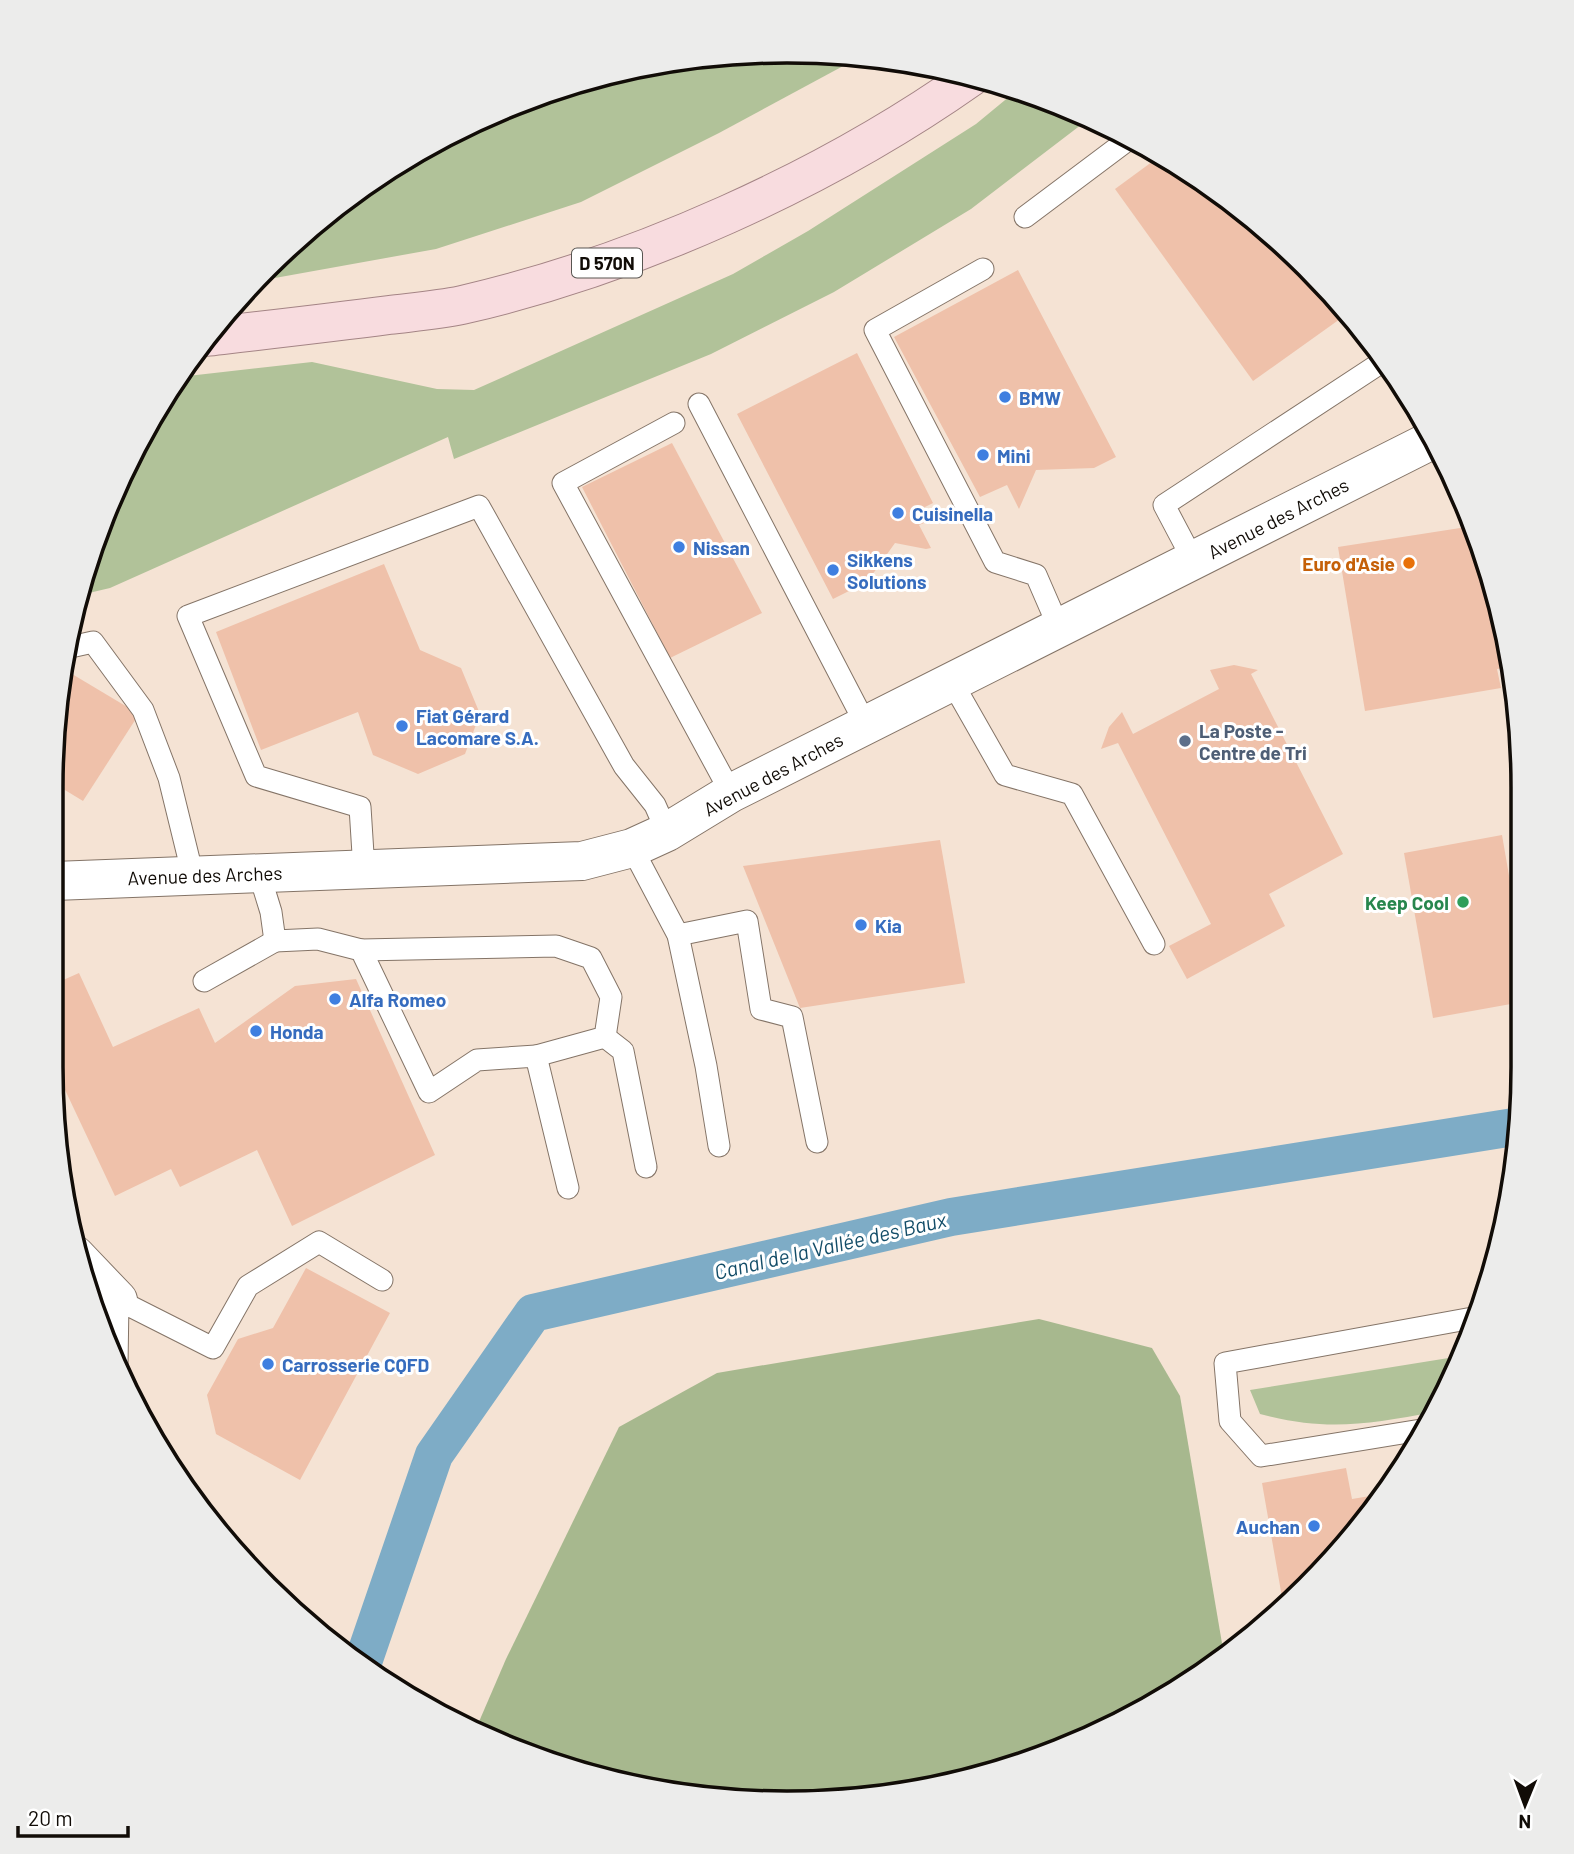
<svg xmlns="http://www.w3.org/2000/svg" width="1574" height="1854" viewBox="0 0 1574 1854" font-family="Barlow,sans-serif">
	<rect width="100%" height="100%" fill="#f5e3d4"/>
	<g fill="#b1c299">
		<polygon points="787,51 858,58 719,133 581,202 436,249 252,282 267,266 378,175 506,107 644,65"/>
		<polygon points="1016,91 1069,107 1090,118 971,209 834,292 711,354 454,459 448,437 110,588 76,596 127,462 179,377 312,362 437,389 474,390 733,274 808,231 976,124"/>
		<path d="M1461 1356 1435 1412C1367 1424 1328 1432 1260 1414L1250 1390Z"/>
	</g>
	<polygon fill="#a7b88e" points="1039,1319 1152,1348 1180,1396 1224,1655 1196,1679 1068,1747 883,1797 691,1797 506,1747 475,1731 506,1659 619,1427 717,1373"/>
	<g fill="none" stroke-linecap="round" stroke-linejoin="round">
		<polyline stroke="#7eacc6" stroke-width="38" points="362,1665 434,1455 533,1313 951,1217 1520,1126"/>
	</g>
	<g fill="#efc1aa">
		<polygon points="1160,156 1196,175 1308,267 1347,314 1253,381 1115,189"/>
		<polygon points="1018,270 1116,457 1094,468 1036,470 1019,509 1007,485 980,497 894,337"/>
		<polygon points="857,353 933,503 923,508 929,521 919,525 931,548 926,549 895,543 867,582 833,599 737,414"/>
		<polygon points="672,443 762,613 670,658 582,487"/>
		<polygon points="1473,526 1509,643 1511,667 1497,669 1501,688 1365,711 1338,547"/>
		<polygon points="384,564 420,650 461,668 480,714 465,754 418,774 373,755 358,712 261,750 216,632"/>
		<polygon points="1234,665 1258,670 1251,674 1343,854 1269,894 1285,926 1187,979 1169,946 1211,924 1118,743 1101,749 1109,727 1122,712 1133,734 1219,689 1210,670"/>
		<polygon points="62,668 139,714 83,801 55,784 57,691"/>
		<polygon points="1502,835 1522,951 1522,1002 1433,1018 1404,853"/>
		<polygon points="940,840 965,983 800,1008 743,866"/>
		<polygon points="79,973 113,1047 199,1008 215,1043 295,986 356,979 435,1155 292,1226 257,1150 180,1187 171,1169 115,1196 51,1060 52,985"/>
		<polygon points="306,1268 390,1313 300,1480 216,1434 207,1395 238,1339 273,1328"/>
		<polygon points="1346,1468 1352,1499 1382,1494 1340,1553 1283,1603 1262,1483"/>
	</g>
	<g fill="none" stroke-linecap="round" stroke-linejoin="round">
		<g stroke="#847467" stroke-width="23">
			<g id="lane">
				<polyline points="1025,217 1129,139"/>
				<polyline points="983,269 875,330 995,562 1036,575 1059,628"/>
				<polyline points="699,404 866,725"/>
				<polyline points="674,423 563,483 731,793"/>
				<polyline points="1193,560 1164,505 1385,360"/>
				<polyline points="66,648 93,642 143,710 169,778 193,876"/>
				<polyline points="952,682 1005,775 1072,794 1154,944"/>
				<polyline points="632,848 678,935 706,1066 719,1146"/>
				<polyline points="364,870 360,807 256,776 188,616 479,506 624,766 655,805 667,832"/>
				<polyline points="259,873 271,912 275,941 318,939 361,950 429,1092 477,1060 536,1056 568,1188"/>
				<polyline points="678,935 747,921 761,1009 792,1017 817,1142"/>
				<polyline points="361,950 556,946 591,958 611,997 605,1037 536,1056"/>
				<polyline points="204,981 275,941"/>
				<polyline points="605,1037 623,1051 646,1167"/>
				<polyline points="117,1366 118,1300 213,1348 248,1286 319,1242 382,1280"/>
				<polyline points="1427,1429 1261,1456 1230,1421 1225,1363 1478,1317"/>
			</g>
		</g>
		<g stroke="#847467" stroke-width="40">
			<g id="street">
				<polyline points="54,881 582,861 632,848 667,832 731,793 1432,440"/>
				<polyline points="75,1255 118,1300"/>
			</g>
		</g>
		<g stroke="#a48485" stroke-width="40">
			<path id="primary" d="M205 337C266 330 328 323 389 315 413 312 438 310 462 305 636 265 825 180 971 77"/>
		</g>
		<use href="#lane" stroke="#fff" stroke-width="21"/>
		<use href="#street" stroke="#fff" stroke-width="38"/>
		<use href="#primary" stroke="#f8dcdf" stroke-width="38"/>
	</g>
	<g fill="#3f7fe0" stroke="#fff" stroke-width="2.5">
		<circle cx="1005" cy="397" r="7"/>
		<circle cx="983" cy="455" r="7"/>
		<circle cx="898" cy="513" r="7"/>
		<circle cx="679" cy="547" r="7"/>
		<circle cx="833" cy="570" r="7"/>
		<circle cx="402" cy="726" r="7"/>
		<circle cx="861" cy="925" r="7"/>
		<circle cx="335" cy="999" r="7"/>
		<circle cx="256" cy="1031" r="7"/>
		<circle cx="268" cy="1364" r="7"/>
		<circle cx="1314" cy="1526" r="7"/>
	</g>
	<circle fill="#e8710a" stroke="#fff" stroke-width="2.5" cx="1409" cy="563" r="7"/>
	<circle fill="#5c6f8a" stroke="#fff" stroke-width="2.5" cx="1185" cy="741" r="7"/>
	<circle fill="#2e9e5b" stroke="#fff" stroke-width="2.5" cx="1463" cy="902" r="7"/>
	<g text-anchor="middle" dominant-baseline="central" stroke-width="6" stroke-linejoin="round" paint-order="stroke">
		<rect fill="#fff" stroke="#585551" stroke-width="2" x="572" y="248.5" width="70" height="29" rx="5"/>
		<g font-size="18" font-weight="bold" fill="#110c07">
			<text x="607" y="263">D 570N</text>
		</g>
		<g font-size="19" font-weight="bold" fill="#366cbe" stroke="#fff" text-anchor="start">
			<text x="1019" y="397">BMW</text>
			<text x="997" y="455">Mini</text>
			<text x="912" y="513">Cuisinella</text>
			<text x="693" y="547">Nissan</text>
			<text x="847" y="559">Sikkens<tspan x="847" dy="22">Solutions</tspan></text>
			<text x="416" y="715">Fiat Gérard<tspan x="416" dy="22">Lacomare S.A.</tspan></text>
			<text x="875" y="925">Kia</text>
			<text x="349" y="999">Alfa Romeo</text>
			<text x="270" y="1031">Honda</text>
			<text x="282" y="1364">Carrosserie CQFD</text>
			<text x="1300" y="1526" text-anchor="end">Auchan</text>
		</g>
		<g font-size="19" fill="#110c07" stroke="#fff">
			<text transform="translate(1278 518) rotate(-27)">Avenue des Arches</text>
			<text transform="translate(773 774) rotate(-28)">Avenue des Arches</text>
			<text transform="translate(205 875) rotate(-2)">Avenue des Arches</text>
		</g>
		<g font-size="19" font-weight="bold" fill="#c56008" stroke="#fff" text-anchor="end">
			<text x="1395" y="563">Euro d'Asie</text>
		</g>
		<g font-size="19" font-weight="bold" fill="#4e5e75" stroke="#fff" text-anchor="start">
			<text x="1199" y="730">La Poste -<tspan x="1199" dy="22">Centre de Tri</tspan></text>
		</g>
		<g font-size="19" font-weight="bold" fill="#27864d" stroke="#fff" text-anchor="end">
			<text x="1449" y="902">Keep Cool</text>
		</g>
		<g font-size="21" font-style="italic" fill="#134d68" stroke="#fff">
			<text transform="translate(830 1245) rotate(-13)">Canal de la Vallée des Baux</text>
		</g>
	</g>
	<path d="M0 0H1574V1854H0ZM787 63H787A724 724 0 0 1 1511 787V1067A724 724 0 0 1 787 1791H787A724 724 0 0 1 63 1067V787A724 724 0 0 1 787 63Z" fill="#ececeb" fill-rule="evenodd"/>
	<path fill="none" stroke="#110c07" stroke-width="3.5" d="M787 63H787A724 724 0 0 1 1511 787V1067A724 724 0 0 1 787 1791H787A724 724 0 0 1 63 1067V787A724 724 0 0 1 787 63Z"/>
	<g transform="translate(1525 1805) rotate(181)" stroke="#ffffff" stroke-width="5" paint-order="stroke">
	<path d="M0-5L12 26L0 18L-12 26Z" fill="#110c07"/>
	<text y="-10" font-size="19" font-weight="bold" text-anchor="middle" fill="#110c07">N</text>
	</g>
	<path d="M18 1826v10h110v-10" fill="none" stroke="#110c07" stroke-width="3.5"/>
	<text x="28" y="1826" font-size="21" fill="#110c07" stroke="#ffffff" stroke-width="5" paint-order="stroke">20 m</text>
</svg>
